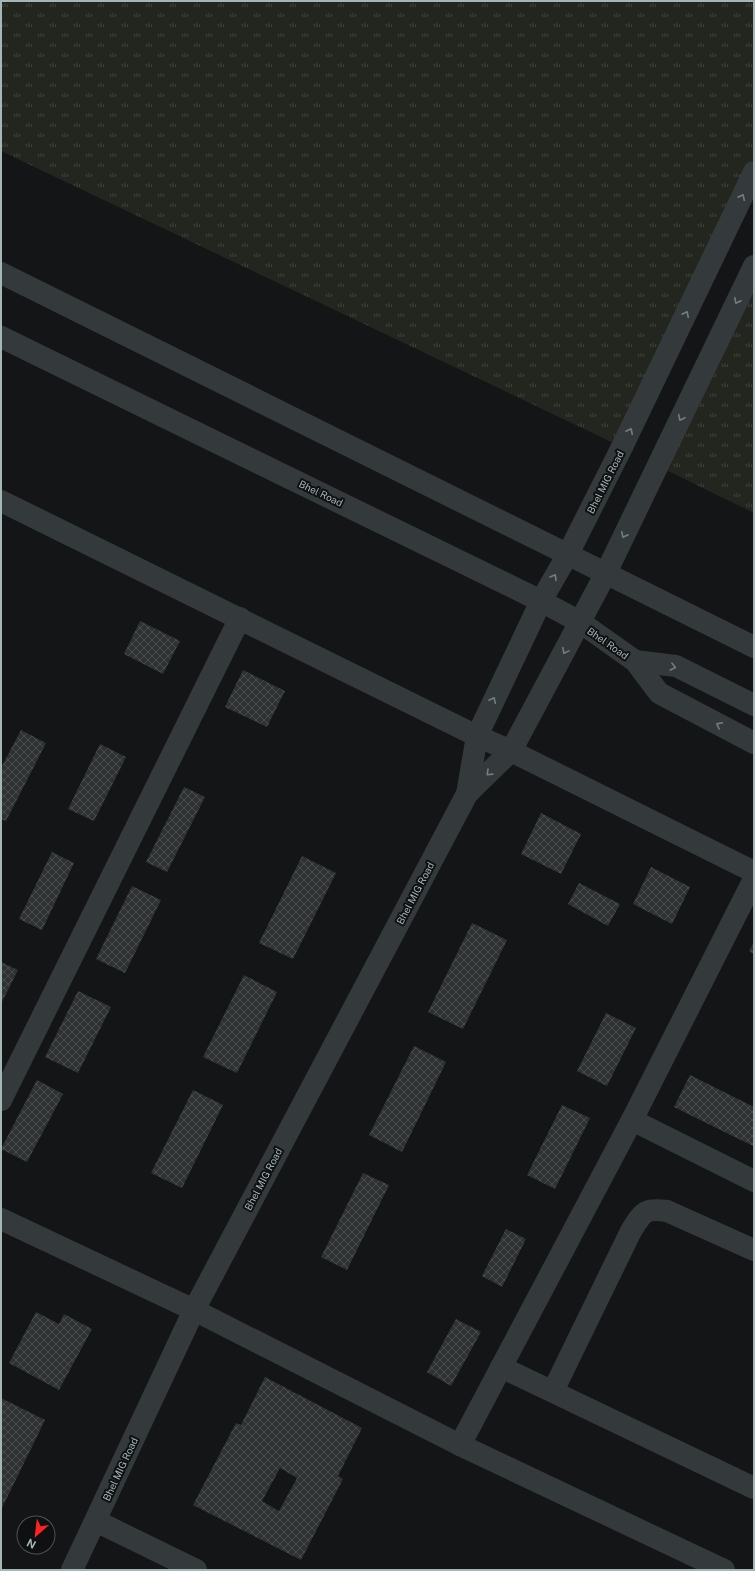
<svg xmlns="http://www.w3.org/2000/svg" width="755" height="1571" viewBox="0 0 755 1571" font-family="'Public Sans',sans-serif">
	<defs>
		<pattern id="grass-tufts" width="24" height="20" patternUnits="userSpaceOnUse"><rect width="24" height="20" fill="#22261e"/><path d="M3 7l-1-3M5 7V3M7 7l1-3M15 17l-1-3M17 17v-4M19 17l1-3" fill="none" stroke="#3f433c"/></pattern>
		<pattern id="building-cross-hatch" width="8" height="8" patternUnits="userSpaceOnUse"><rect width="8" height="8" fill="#2e3232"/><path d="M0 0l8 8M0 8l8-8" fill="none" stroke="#494d4d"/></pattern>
	</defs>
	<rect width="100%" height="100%" fill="#141516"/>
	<g fill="url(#grass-tufts)">
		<polygon points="1,1 754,1 754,172 622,447 1,151"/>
		<polygon points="754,290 754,513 666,470"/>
	</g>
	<g fill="url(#building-cross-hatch)" fill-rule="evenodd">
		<polygon points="140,621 180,641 163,674 124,654"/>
		<polygon points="243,670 285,691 267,727 225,707"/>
		<polygon points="21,730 46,743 6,821 1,819 1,768"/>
		<polygon points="100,744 126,757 94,821 68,809"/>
		<polygon points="184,787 205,797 167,872 146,862"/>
		<polygon points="541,813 581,834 561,874 521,854"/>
		<polygon points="52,852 74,863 42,930 19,919"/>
		<polygon points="302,856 336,873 293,959 259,943"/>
		<polygon points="651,867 690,887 672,924 633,904"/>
		<polygon points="579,883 620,904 608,926 568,904"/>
		<polygon points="132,886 161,900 125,973 96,959"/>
		<polygon points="472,923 507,940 463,1029 428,1012"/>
		<polygon points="754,942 754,954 749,951"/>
		<polygon points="1,962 18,970 1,1004"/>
		<polygon points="244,975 277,992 237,1073 203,1057"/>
		<polygon points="78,991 111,1007 78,1073 45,1057"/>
		<polygon points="606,1013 636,1028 607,1086 577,1071"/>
		<polygon points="414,1046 446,1062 402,1152 369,1135"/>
		<polygon points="690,1075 754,1107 753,1146 674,1107"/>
		<polygon points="37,1080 63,1094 27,1162 1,1149"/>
		<polygon points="193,1090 223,1105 182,1188 151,1173"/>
		<polygon points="562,1105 590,1118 555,1189 527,1175"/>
		<polygon points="363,1173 389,1185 347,1270 321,1257"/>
		<polygon points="506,1229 526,1239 502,1287 482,1276"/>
		<polygon points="36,1312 59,1324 64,1314 92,1329 59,1390 9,1363"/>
		<polygon points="456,1319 481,1332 451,1386 427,1372"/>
		<path d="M265 1377 362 1428 338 1476 343 1479 301 1560 193 1505 236 1423 241 1425ZM280 1468 297 1478 279 1511 262 1501Z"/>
		<polygon points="1,1398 45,1420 1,1510"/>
	</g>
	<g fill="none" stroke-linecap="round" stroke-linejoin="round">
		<g stroke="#343a3b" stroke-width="22">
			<polyline points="1,273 754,647"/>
			<polyline points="1,337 541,601 580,622 635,661 659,693 754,743"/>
			<polyline points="1,501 477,736 511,751 754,872"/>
			<polyline points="635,661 676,666 754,705"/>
			<polyline points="467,794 477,736 541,601 568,554 622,447 754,172"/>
			<polyline points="1,1100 240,618"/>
			<polyline points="632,1120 754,1181"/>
			<polyline points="1,1219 194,1310 460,1445 724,1570"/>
			<polyline points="501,1367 754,1488"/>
			<path d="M553 1391 631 1231C643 1212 644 1208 667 1211L754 1250"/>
			<polyline points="460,1445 632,1120 754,879"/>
			<polyline points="96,1521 196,1570"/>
			<polyline points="72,1570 194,1310 467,794 511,751 606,573 754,266"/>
		</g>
	</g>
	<defs><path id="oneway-chevron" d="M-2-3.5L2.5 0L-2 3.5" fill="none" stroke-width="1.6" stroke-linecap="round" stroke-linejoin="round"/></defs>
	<g stroke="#727f7f">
		<use href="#oneway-chevron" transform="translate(742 197) rotate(-64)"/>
		<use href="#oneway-chevron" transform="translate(737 301) rotate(116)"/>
		<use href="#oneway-chevron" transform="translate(686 314) rotate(-64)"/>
		<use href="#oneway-chevron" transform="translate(681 418) rotate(116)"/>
		<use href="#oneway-chevron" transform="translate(630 431) rotate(-64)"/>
		<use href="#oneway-chevron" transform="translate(624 535) rotate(116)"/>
		<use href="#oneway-chevron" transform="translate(554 577) rotate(-60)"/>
		<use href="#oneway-chevron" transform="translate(565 651) rotate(118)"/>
		<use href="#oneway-chevron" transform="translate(673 667) rotate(14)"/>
		<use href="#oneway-chevron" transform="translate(493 700) rotate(-65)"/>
		<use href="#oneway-chevron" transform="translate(719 725) rotate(-153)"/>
		<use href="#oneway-chevron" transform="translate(489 773) rotate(136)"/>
	</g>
	<g text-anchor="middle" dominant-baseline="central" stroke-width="4" stroke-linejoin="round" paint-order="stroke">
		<g font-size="10" fill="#a4b7b7" stroke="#0f1011">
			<text transform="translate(605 482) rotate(-63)">Bhel MIG Road</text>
			<text transform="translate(321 493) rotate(26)">Bhel Road</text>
			<text transform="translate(608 643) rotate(35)">Bhel Road</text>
			<text transform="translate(415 893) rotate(-62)">Bhel MIG Road</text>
			<text transform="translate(263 1179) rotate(-62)">Bhel MIG Road</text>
			<text transform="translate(120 1469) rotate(-65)">Bhel MIG Road</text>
		</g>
	</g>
	<rect width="755" height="1571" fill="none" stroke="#a4b7b7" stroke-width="4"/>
	<g transform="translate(36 1535) rotate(208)"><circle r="19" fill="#0f1011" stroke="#4b5353"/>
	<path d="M0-3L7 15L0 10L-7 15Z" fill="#ff2225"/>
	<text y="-6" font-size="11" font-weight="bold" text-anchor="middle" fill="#a4b7b7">N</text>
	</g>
</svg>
